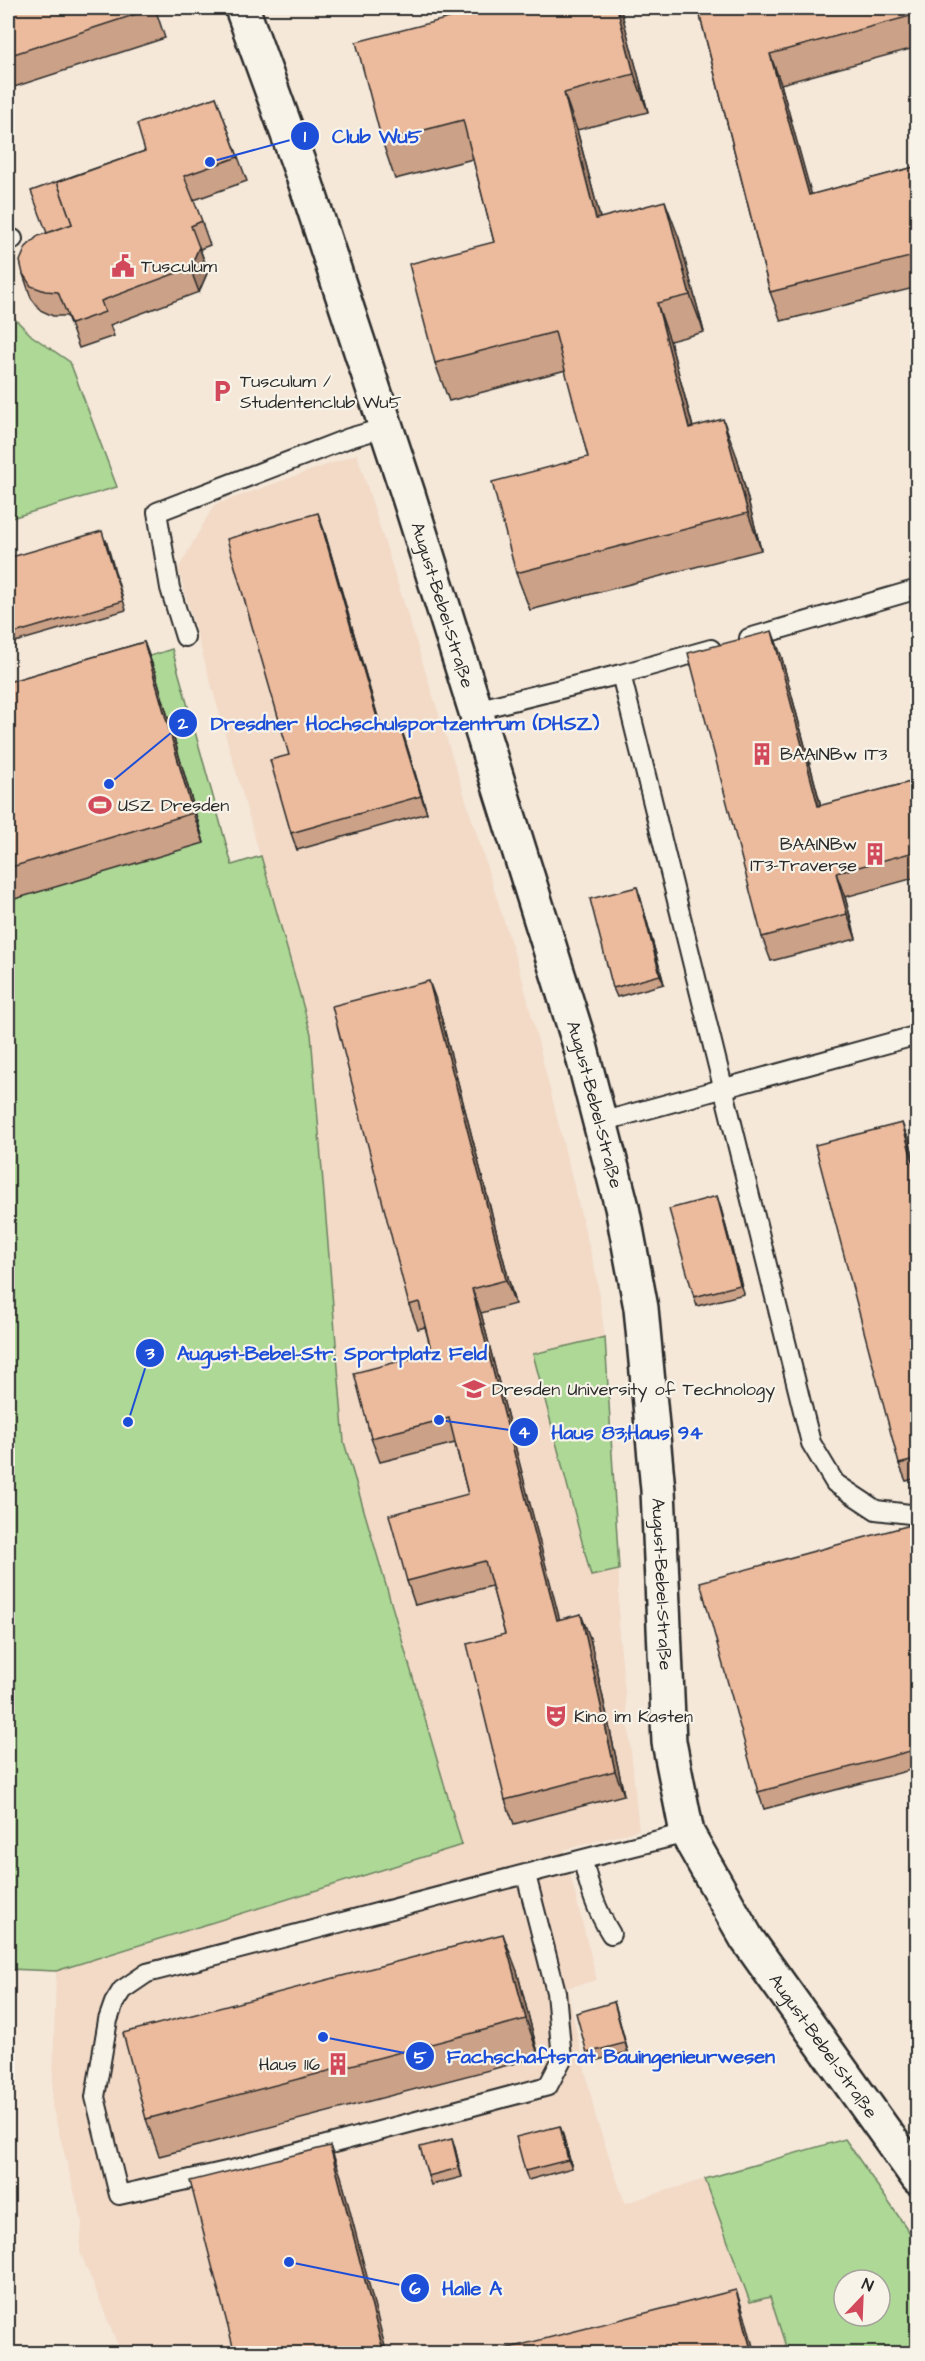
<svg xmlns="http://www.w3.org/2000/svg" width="925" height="2361" viewBox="0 0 925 2361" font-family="'Architects Daughter',sans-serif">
	<rect width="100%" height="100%" fill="#f5e8d9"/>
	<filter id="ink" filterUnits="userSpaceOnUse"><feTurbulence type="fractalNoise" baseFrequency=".0167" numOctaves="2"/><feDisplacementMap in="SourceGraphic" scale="12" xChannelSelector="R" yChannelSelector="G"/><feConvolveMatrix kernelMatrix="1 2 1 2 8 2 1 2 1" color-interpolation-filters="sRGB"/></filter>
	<g filter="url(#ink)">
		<polygon fill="#f2dac7" points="357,454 523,981 597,1278 605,1337 619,1570 619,1632 639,1830 564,1850 597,1980 567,1988 596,2118 625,2203 705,2179 749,2301 770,2296 788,2353 121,2353 80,2252 82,2222 52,2106 56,1971 462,1845 344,1442 311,1034 178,569 214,505"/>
		<g fill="#add896" stroke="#6c8260" stroke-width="1.5" fill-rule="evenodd">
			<polygon points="8,312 32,336 70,362 117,487 8,519"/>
			<polygon points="172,649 232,865 261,856 311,1034 344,1442 462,1845 56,1971 8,1969 8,702"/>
			<polygon points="605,1337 619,1570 591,1576 533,1354"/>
			<path d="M845 2139 917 2243V2353H788L770 2297 750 2302 705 2179ZM844 2280H880V2316H844Z"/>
		</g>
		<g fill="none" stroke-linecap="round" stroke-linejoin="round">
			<g stroke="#2b2b2b" stroke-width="22">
				<g id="lane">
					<polyline points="8,240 13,239"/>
					<polyline points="185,637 170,588 157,512 349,438 387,427"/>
					<polyline points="749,638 918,589"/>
					<polyline points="621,674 711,649"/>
					<polyline points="476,710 621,674 811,1443 835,1483 876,1510 918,1515"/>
					<polyline points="601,1122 918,1035"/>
					<path d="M583 1860C589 1887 596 1910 611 1934"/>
					<path d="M526 1875 556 1992 562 2059 548 2086 240 2168 119 2195 95 2097 108 2020 114 2003 122 1990 147 1973C328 1927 507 1877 687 1833"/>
				</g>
			</g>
			<g stroke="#2b2b2b" stroke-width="38">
				<g id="street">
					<path id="s1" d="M242 8 306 184 408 494 580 1045 622 1207 641 1308 658 1490 669 1742 687 1833 747 1939 918 2178"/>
				</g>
			</g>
			<use href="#lane" stroke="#f7f3e8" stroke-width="18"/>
			<use href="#street" stroke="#f7f3e8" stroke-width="33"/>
		</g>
		<g fill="#cba187" stroke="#2b2b2b" stroke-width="1.5">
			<polygon points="8,8 155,8 165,38 8,89"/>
			<polygon points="323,8 344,8 324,12"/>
			<polygon points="488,8 620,8 648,112 577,130 600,218 679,238 704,332 670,341 693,427 737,457 761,550 530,610 516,573 588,457 566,370 449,401 435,363 494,242 473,159 395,179 382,141"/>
			<polygon points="698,8 918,8 918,47 781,84 811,195 918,166 918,287 781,321 770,292"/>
			<polygon points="216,97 247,181 194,200 210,245 200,249 208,271 199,292 110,325 114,336 79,348 67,316 53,316 40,310 31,298 23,274 47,233 87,171 145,151"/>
			<polygon points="324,530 381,728 399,723 405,740 427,813 297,850 291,833 289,755"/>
			<polygon points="106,540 126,610 8,644 8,558"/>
			<polygon points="144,642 155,672 204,843 8,901 8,682"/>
			<polygon points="781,655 821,806 918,780 918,877 845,897 856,939 771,961 762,937"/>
			<polygon points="640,896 664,984 617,997 613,988"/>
			<polygon points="438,1005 515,1304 481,1313 559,1620 590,1638 624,1795 514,1824 505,1800 505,1634 492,1586 415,1605 407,1581 468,1494 455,1443 380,1462 371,1438 432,1353 425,1327 418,1329 409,1305"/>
			<polygon points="909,1140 918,1173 918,1478 906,1481 899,1464"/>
			<polygon points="720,1205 744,1294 697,1306 694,1297"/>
			<polygon points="918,1523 918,1768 764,1809 758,1792"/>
			<polygon points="517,1971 539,2057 159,2156 146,2119"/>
			<polygon points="614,2002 628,2052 590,2062 587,2053"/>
			<polygon points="563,2135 572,2168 528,2180 525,2171"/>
			<polygon points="455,2148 462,2177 431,2185 428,2176"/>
			<polygon points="8,2209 12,2226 8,2227"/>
		</g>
		<g fill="#a5836e" stroke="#2b2b2b" stroke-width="1.5">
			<polygon points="617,8 620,8 622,14 648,112 634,74"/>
			<polygon points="770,54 781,84 820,225 809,195"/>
			<polygon points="564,93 577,130 610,256 596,219"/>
			<polygon points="665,201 679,238 704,332 690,295"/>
			<polygon points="199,247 208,271 199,292 190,268"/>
			<polygon points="657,303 670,341 703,466 689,428"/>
			<polygon points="723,419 737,457 761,550 748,513"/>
			<polygon points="318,513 324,530 386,745 380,728"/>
			<polygon points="772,631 781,655 827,830 818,806"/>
			<polygon points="144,642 155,672 204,843 193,813"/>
			<polygon points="399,723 405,740 427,813 421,796"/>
			<polygon points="836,873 845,897 856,939 847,914"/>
			<polygon points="637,887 640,896 664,984 660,975"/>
			<polygon points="429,981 438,1005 515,1304 506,1280"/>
			<polygon points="902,1123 909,1140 918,1173 918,1180"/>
			<polygon points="717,1196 720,1205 744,1294 740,1285"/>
			<polygon points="472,1289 481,1313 566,1644 557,1620"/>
			<polygon points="581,1614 590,1638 624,1795 615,1771"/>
			<polygon points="503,1934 517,1971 539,2057 526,2019"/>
			<polygon points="614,2002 617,2011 628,2052 625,2043"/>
			<polygon points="560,2126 563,2135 572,2168 568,2160"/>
			<polygon points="452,2139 455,2148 462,2177 459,2168"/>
			<polygon points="330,2146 341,2176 387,2354 384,2354"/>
			<polygon points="8,2209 12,2226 8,2214"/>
			<polygon points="736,2290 746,2320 755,2354 752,2354"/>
		</g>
		<g fill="#ecbb9d" stroke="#2b2b2b" stroke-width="1.5">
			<polygon points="8,8 155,8 8,56"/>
			<polygon points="488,8 617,8 634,74 564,93 596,219 665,201 690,295 657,303 689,428 723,419 748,513 516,573 492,482 588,457 555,332 435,363 409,264 494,242 463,120 382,141 356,42"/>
			<polygon points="698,8 918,8 918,14 770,54 809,195 918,166 918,255 770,292"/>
			<polygon points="216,97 238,157 184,176 202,221 191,226 199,247 190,268 101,301 105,312 71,324 58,292 45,291 31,286 23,274 20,261 26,247 38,236 72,224 57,182 145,151 137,124"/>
			<polygon points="87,171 57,182 72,224 47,233 31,191"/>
			<polygon points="318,513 380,728 399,723 421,796 291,833 270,760 289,755 227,539"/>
			<polygon points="102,531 123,601 8,635 8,558"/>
			<polygon points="918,595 918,626 910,597"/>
			<polygon points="772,631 818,806 918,780 918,851 836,873 847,914 762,937 688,653"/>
			<polygon points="144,642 193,813 8,868 8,682"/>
			<polygon points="637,887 660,975 613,988 590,899"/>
			<polygon points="429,981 506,1280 472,1289 557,1620 581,1614 615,1771 505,1800 467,1644 505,1634 485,1561 407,1581 389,1515 468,1494 449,1418 371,1438 354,1373 432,1353 419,1302 409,1305 332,1006"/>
			<polygon points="902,1123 918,1180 918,1459 899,1464 815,1145"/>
			<polygon points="717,1196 740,1285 694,1297 669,1209"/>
			<polygon points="918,1523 918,1749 758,1792 700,1582"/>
			<polygon points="503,1934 526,2019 146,2119 123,2033"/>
			<polygon points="614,2002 625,2043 587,2053 576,2013"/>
			<polygon points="560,2126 568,2160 525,2171 516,2137"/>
			<polygon points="452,2139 459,2168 428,2176 420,2147"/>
			<polygon points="330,2146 384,2354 235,2354 190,2181"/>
			<polygon points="736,2290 752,2354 485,2354"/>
		</g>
	</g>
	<defs>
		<g id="civic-bare" transform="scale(1.8)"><path d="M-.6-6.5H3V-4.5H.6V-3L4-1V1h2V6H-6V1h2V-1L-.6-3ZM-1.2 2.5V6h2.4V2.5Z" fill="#d1495b" stroke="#f7f3e8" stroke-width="2.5" paint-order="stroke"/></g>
		<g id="parking-bare" transform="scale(1.8)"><path d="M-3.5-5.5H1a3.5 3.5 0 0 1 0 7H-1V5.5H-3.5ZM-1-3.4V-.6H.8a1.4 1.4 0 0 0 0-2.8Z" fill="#d1495b" stroke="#f7f3e8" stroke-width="2.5" paint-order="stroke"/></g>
		<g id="building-bare" transform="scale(1.8)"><path d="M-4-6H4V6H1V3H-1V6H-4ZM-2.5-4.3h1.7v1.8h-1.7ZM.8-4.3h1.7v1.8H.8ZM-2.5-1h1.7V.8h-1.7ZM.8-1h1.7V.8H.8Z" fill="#d1495b" stroke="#f7f3e8" stroke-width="2.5" paint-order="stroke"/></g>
		<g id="stadium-bare" transform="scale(1.8)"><path d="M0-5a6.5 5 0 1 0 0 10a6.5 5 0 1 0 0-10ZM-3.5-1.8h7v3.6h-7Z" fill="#d1495b" stroke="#f7f3e8" stroke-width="2.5" paint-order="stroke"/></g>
		<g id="university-bare" transform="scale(1.8)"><path d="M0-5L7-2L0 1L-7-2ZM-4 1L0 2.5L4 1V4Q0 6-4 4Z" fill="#d1495b" stroke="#f7f3e8" stroke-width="2.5" paint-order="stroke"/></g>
		<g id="theatre-bare" transform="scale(1.8)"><path d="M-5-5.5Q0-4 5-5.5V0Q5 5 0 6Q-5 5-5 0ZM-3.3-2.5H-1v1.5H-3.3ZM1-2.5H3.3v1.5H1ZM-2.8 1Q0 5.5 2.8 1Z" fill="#d1495b" stroke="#f7f3e8" stroke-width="2.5" paint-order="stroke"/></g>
	</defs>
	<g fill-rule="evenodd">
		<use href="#civic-bare" x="123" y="266"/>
		<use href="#parking-bare" x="222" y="391"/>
		<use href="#building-bare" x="762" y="754"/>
		<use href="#stadium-bare" x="100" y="805"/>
		<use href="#building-bare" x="875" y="854"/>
		<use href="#university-bare" x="474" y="1389"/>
		<use href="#theatre-bare" x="556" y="1716"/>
		<use href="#building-bare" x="338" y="2064"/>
	</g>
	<g text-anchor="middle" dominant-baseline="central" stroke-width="4.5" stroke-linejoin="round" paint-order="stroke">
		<g font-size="18" fill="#2b2b2b" stroke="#f7f3e8" text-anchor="start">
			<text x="141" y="266">Tusculum</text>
			<text x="240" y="381">Tusculum /<tspan x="240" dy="21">Studentenclub Wu5</tspan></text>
			<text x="780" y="754">BAAINBw IT3</text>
			<text x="118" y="805">USZ Dresden</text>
			<text x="857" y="844" text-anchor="end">BAAINBw<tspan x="857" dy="21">IT3-Traverse</tspan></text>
			<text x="492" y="1389">Dresden University of Technology</text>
			<text x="574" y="1716">Kino im Kasten</text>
			<text x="320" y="2064" text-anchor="end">Haus 116</text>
		</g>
		<g font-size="18" fill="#2b2b2b" stroke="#f7f3e8">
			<text stroke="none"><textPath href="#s1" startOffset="630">August-Bebel-Straße</textPath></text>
			<text stroke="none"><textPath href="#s1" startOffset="1152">August-Bebel-Straße</textPath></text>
			<text stroke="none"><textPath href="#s1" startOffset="1638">August-Bebel-Straße</textPath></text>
			<text stroke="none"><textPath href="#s1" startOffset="2142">August-Bebel-Straße</textPath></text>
		</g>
	</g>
	<path fill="none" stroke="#1d4ed8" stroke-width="2" d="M210 162L305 136M109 784L183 723M128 1422L150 1353M439 1420L524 1432M323 2037L420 2056M289 2262L415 2288"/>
	<g fill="#1d4ed8" stroke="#f7f3e8" stroke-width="2">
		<circle cx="210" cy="162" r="6"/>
		<circle cx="109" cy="784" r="6"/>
		<circle cx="128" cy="1422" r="6"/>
		<circle cx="439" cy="1420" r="6"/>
		<circle cx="323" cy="2037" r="6"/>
		<circle cx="289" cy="2262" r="6"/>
		<circle cx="305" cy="136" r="15"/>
		<circle cx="183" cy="723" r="15"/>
		<circle cx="150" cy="1353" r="15"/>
		<circle cx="524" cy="1432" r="15"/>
		<circle cx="420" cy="2056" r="15"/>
		<circle cx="415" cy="2288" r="15"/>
	</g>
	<g font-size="18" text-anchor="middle" font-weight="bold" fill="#fff">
		<text x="305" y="142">1</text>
		<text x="183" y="729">2</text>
		<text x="150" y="1359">3</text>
		<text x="524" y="1438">4</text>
		<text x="420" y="2063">5</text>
		<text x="415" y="2294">6</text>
	</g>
	<g font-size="20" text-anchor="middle" font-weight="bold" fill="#1d4ed8" stroke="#f7f3e8" stroke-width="4.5" stroke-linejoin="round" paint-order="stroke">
		<text x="377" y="143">Club Wu5</text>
		<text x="405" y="730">Dresdner Hochschulsportzentrum (DHSZ)</text>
		<text x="332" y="1360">August-Bebel-Str. Sportplatz Feld</text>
		<text x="627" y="1439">Haus 83;Haus 94</text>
		<text x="611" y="2063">Fachschaftsrat Bauingenieurwesen</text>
		<text x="472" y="2295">Halle A</text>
	</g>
	<rect width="925" height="2361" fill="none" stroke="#f7f3e8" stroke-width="30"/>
	<rect x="15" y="15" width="895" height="2331" fill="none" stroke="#2b2b2b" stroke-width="2" filter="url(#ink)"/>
	<g transform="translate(862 2298) rotate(23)"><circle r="28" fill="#f7f3e8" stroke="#a5a39c" stroke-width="1.5"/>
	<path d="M0-4.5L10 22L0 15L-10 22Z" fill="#d1495b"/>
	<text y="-9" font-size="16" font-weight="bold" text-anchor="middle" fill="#2b2b2b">N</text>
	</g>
</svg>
